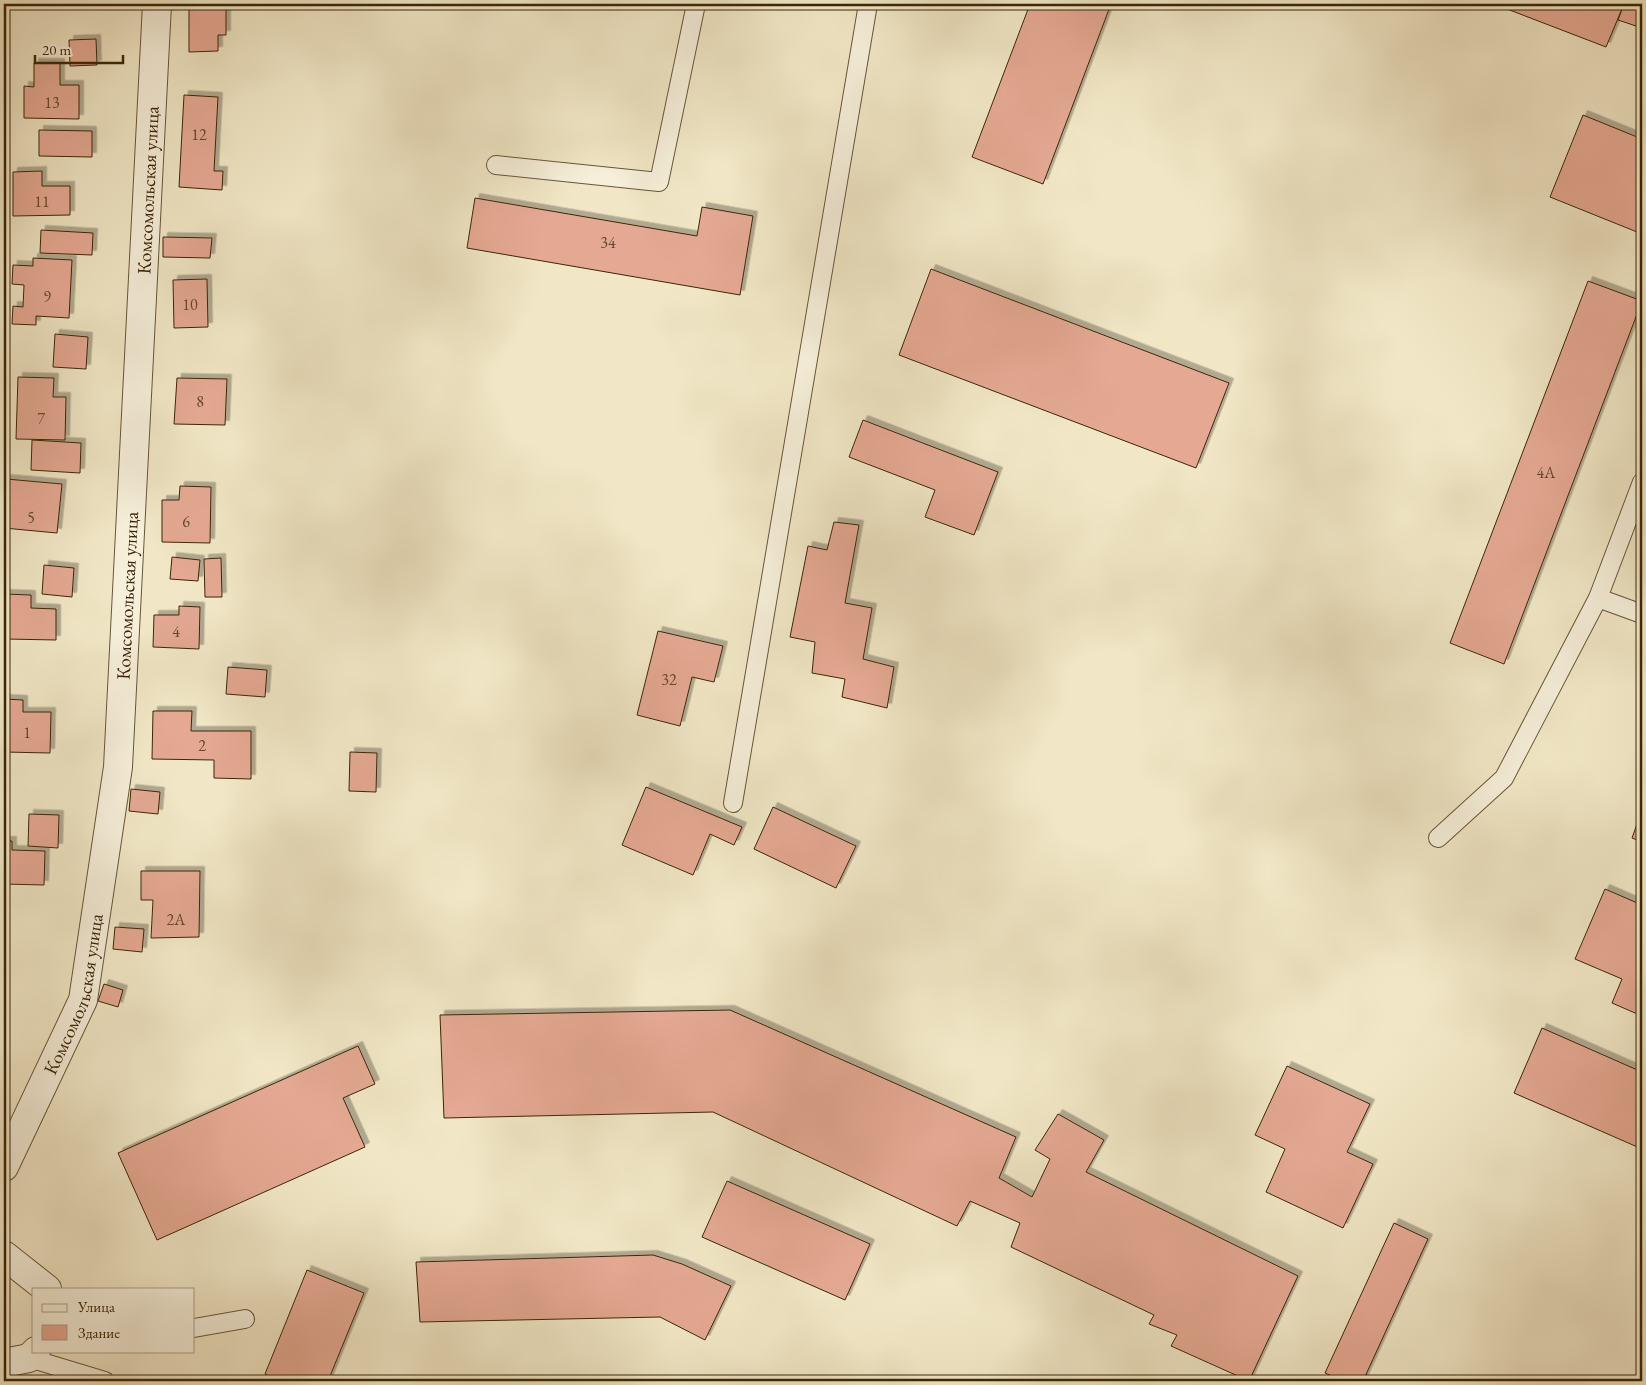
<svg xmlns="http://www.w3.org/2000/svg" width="1646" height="1385" viewBox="0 0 1646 1385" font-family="'EB Garamond',serif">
	<defs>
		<filter id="shadow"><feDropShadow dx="4.5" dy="-4.5" stdDeviation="0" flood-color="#0004"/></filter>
	</defs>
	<rect width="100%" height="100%" fill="#f1e7c6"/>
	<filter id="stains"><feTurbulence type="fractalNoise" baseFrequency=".004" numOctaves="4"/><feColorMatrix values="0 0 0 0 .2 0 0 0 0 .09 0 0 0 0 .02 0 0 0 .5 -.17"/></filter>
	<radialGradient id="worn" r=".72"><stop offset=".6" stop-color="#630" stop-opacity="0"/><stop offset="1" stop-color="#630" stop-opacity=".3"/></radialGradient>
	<g fill="#e5a993" stroke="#3b2608" filter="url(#shadow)">
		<polygon points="29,4 82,4 29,6"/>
		<polygon points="189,4 226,4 226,35 218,35 218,51 189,52"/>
		<polygon points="1030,4 1111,4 1043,184 972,157"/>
		<polygon points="1494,4 1624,4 1606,47"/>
		<polygon points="1624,4 1642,4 1642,28 1618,20"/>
		<polygon points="96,39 97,65 70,66 69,40"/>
		<polygon points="34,63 60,63 60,85 79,85 79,119 24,118 24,86 34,87"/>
		<polygon points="184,95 218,97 214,171 223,171 222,190 179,187"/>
		<polygon points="1583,115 1642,139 1642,234 1550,197"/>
		<polygon points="39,130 92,131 92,157 39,156"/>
		<polygon points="42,171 42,186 70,186 70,215 13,216 13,172"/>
		<polygon points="475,198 697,236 702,207 753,216 740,295 467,248"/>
		<polygon points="41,230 93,233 92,255 40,253"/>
		<polygon points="163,237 212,238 210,258 163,257"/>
		<polygon points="33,258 72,260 69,318 36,316 36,325 12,324 13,306 23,307 24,285 12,284 13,265 33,266"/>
		<polygon points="931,269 1229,383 1196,468 899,355"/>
		<polygon points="207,279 208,327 174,328 173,280"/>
		<polygon points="1588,281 1642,301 1504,664 1450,643"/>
		<polygon points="55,334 88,337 86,369 53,367"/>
		<polygon points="18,377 54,378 53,397 66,397 65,440 16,439"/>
		<polygon points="177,378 227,379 225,425 174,424"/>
		<polygon points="863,420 998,472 974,535 925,517 935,490 849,457"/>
		<polygon points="32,440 81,443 80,473 31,470"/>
		<polygon points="6,479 62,484 57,533 4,528"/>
		<polygon points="180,486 211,487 210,543 162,542 162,500 179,500"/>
		<polygon points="834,522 859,525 845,603 872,608 863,659 894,667 887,708 842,697 845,679 812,673 815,642 790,637 808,546 827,550"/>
		<polygon points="172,557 200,560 198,581 170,579"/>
		<polygon points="221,558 222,597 205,597 204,559"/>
		<polygon points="44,565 74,568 72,597 42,594"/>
		<polygon points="4,594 31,595 31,608 56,609 56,640 6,639 7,625 4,625"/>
		<polygon points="179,606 200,607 199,649 153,647 154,615 179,615"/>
		<polygon points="658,631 723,646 714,682 692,677 680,726 637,715"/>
		<polygon points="228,667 267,670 265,697 226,694"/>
		<polygon points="4,699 23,700 23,712 51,712 50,753 4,752"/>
		<polygon points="153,711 192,711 191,731 251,731 251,779 214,778 214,760 152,759"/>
		<polygon points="350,752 377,753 376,792 349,791"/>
		<polygon points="646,787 742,827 734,845 710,834 693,875 622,845"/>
		<polygon points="131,789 160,792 158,814 129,811"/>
		<polygon points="773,807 856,846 836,888 754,849"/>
		<polygon points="1642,810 1642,842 1632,838"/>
		<polygon points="29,814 59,815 58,848 28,846"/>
		<polygon points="4,841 12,841 12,850 45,851 44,885 4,884"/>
		<polygon points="141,871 200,871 199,937 151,938 153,900 141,900"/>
		<polygon points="1605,889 1642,905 1642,1016 1612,1003 1622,979 1575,959"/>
		<polygon points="115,927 144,929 142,952 113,949"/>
		<polygon points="104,984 123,990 118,1007 98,1001"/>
		<polygon points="730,1010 1016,1137 999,1178 1032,1197 1050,1159 1035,1150 1058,1114 1104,1140 1086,1172 1298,1276 1249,1381 1171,1346 1177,1335 1149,1324 1154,1315 1011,1247 1020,1223 970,1201 957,1226 713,1112 444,1118 440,1015"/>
		<polygon points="1542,1028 1642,1072 1642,1149 1514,1093"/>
		<polygon points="358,1046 375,1084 343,1098 365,1147 157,1240 118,1153"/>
		<polygon points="1287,1066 1370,1104 1347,1152 1373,1164 1343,1228 1266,1192 1285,1149 1255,1135"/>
		<polygon points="727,1181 870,1244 845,1300 702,1237"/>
		<polygon points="1394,1223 1428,1239 1363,1381 1343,1381 1325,1373"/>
		<polygon points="653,1255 682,1264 731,1286 705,1340 660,1317 420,1322 416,1262"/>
		<polygon points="307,1270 364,1293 328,1381 283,1381 265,1374"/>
	</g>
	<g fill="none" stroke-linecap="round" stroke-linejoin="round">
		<g stroke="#685638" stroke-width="20">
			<g id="lane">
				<polyline points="496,165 659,182 696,4"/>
				<polyline points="1598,598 1642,614"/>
				<polyline points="733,803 868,4"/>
				<polyline points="1438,838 1504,778 1598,598 1642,482"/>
				<polyline points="194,1328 245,1319"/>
				<polyline points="29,1358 105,1381"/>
			</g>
		</g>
		<g stroke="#685638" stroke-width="30">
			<g id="street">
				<path id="s1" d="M4 1167 83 1000 118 767 157 4"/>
				<polyline points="4,1255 47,1289"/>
				<polyline points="4,1363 29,1358 36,1351"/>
			</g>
		</g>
		<use href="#lane" stroke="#f6efda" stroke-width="18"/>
		<use href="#street" stroke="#f6efda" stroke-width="28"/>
	</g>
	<g text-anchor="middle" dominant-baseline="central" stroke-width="4.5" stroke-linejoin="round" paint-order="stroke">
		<g font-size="16" fill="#66472b">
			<text x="52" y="102">13</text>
			<text x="199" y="134">12</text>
			<text x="42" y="201">11</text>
			<text x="608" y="242">34</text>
			<text x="47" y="296">9</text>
			<text x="190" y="304">10</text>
			<text x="200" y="401">8</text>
			<text x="41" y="418">7</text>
			<text x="1546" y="472">4А</text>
			<text x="31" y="517">5</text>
			<text x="186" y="521">6</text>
			<text x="176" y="631">4</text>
			<text x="669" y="679">32</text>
			<text x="27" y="732">1</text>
			<text x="202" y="745">2</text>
			<text x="176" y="919">2А</text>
		</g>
		<g font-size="19" fill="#3b2608" stroke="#f6efda">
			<text stroke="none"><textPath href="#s1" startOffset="998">Комсомольская улица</textPath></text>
			<text stroke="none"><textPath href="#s1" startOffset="592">Комсомольская улица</textPath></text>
			<text stroke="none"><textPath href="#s1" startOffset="188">Комсомольская улица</textPath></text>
		</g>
	</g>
	<rect width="1646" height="1385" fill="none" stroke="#f1e7c6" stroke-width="20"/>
	<rect x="5" y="5" width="1636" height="1375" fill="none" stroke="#3b2608" stroke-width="2.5"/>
	<rect x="10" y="10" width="1626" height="1365" fill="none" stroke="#3b2608"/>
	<rect x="32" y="1288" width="162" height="65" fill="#f6efda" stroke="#ab9f86"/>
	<rect x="42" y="1304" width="25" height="8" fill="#f6efda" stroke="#ab9f86"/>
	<text x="78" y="1312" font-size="15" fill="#3b2608">Улица</text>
	<rect x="42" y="1325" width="25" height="15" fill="#e5a993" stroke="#ab9f86"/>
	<text x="78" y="1338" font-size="15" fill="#3b2608">Здание</text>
	<path d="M35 55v8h88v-8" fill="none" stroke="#3b2608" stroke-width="2.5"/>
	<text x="42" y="55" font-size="15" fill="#3b2608" stroke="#f6efda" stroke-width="4" paint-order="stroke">20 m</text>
	<rect width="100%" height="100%" filter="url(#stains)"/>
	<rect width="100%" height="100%" fill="url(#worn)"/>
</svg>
